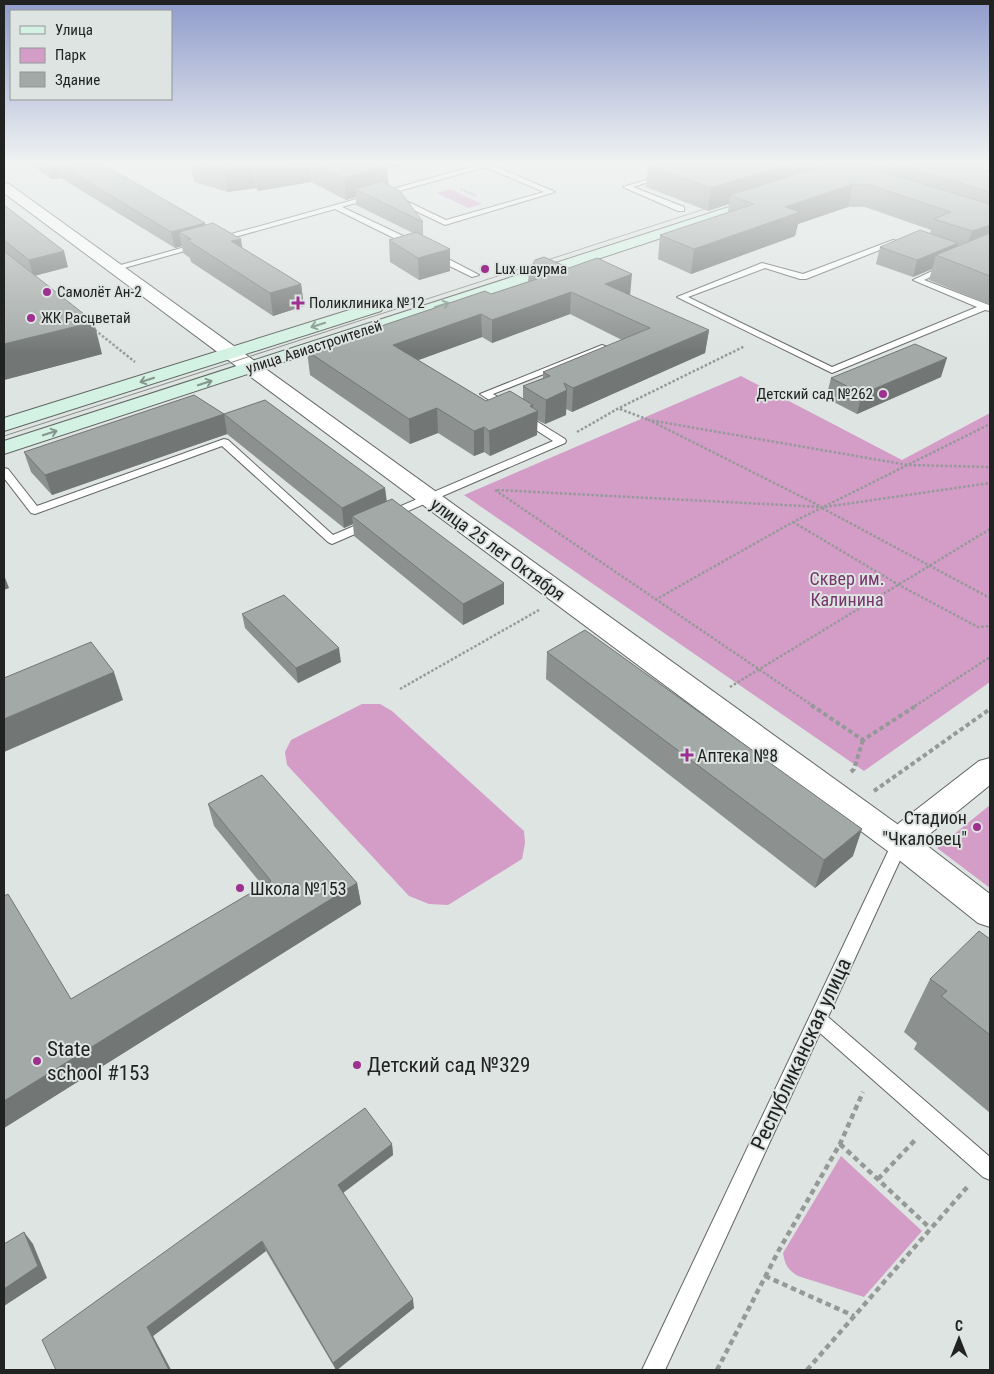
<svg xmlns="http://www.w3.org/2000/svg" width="994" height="1374" viewBox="0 0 994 1374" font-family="'Roboto Condensed',sans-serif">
	<rect width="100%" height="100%" fill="#dee4e1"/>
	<g fill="#d39dc8">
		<polygon points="450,189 482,204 468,208 437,193"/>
		<polygon points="741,376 902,460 990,413 990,682 864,771 464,495"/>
		<polygon points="362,704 380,704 392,711 524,831 525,843 522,859 448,905 429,904 409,896 287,765 285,752 291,740"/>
		<polygon points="990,805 990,888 937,848"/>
		<path d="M841 1156 922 1231 864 1297 798 1276C788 1270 785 1265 783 1253Z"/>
	</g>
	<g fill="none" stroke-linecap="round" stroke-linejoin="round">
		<g stroke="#616663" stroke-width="2">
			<g id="service">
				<polygon points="492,161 502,161 492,165 555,192 445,225 393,200 400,198 446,220 544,192 485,167 342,207 418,243 418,247 412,247 335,209 117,270 110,268"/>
				<polygon points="990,165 990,169 965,177 962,175"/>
				<polygon points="662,175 667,176 633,187 684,207 684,211 678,211 623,187"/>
				<polygon points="893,240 900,242 806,279 800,279 765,268 688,297 832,367 977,307 913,280 943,266 950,268 924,280 989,305 990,311 985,310 832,373 677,297 762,263 803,274"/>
				<polygon points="431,253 437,253 479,275 472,277 431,257"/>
				<polygon points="602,345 605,346 605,350 493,394 565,439 566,441 565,443 332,544 328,542 222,446 35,514 31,513 4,478 4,468 8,469 37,506 224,439 228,440 333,535 553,441 480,394"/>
				<polygon points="900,837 906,839 908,843 828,1017 990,1157 990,1180 983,1177 820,1033 665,1370 642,1370 892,843 894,839"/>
			</g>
		</g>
		<g stroke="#616663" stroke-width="2">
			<polygon id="minor" points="4,183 9,184 911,834 916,843 911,852 900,855 889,852 4,193"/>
		</g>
		<g stroke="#616663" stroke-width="2">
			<polygon id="tertiary" points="990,758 990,785 921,841 990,894 990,927 978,923 889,852 884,843 889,834 899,823 979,761"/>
		</g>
		<g stroke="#616663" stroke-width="2">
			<g id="secondary">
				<polygon points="763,196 768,197 770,200 768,203 4,454 4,441"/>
				<polygon points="375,302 381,303 384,307 381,311 4,431 4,418"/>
			</g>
		</g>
		<polyline stroke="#959997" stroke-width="2" stroke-dasharray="2 1" stroke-linecap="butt" points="461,189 476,196"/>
		<g stroke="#959997" stroke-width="2.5" stroke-dasharray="2.5 2" stroke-linecap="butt">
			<polyline points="95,330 135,362"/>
			<polyline points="620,409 649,420"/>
			<polyline points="577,432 619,408 745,346"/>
			<polyline points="495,490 813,706"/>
			<polyline points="497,490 822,507 649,420 908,465 990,467"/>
			<polyline points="825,507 990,483"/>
			<polyline points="822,508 990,598"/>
			<polyline points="793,522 899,585 978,627 990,626"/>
			<polyline points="655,600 793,522 990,424"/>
			<polyline points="730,687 990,529"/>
			<polyline points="400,689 539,610"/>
			<polyline points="915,706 990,657"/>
		</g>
		<g stroke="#959997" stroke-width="4" stroke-dasharray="4.5 3" stroke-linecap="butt">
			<polyline points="811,705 863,740 917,705"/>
			<polyline points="851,772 854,769 863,740"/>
			<polyline points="874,791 990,709"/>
		</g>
		<g stroke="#959997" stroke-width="4.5" stroke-dasharray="5.5 4" stroke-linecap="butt">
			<polyline points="840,1144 930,1228"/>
			<polyline points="878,1179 917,1138"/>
			<polyline points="765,1276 854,1316"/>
			<polyline points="717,1370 779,1250 840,1144 863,1092"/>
			<polyline points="807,1370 969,1185"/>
		</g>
		<use href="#service" fill="#fff" fill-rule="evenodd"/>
		<use href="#minor" fill="#fff" fill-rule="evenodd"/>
		<use href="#tertiary" fill="#fff" fill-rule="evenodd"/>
		<use href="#secondary" fill="#d3f2e3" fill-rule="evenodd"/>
		<polyline stroke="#898d8b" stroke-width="1" points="4,436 717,205"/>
	</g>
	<g fill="#8c918f" fill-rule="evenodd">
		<polygon points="25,161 97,161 205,225 301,284 304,306 273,316 191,262 190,258 183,253 182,246 175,248 61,178 52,179"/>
		<polygon points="190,161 405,161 402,166 387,168 388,185 423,222 423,236 450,271 419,280 390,262 389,240 413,233 356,205 356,197 346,200 311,182 258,191 256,188 228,192 194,182"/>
		<path d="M663 161H990V164L989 163 978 168 990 172V305L929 280 932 269 913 277 876 264 880 247 930 234 931 230 865 207H848L798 224 795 236 691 274 658 259 660 235 728 212 729 204 708 211 646 187 648 165ZM861 161 860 165 855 163ZM821 163 827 165 820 167Z"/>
		<polygon points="4,205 68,267 35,276 102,354 4,380"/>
		<path d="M529 272 630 295 709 330 705 353 572 412 566 409V415L545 424 537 420V435L490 456 484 452 474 456 438 433 410 444 310 375 307 351 491 294 528 282ZM570 314 622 340 543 372V378L523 386V399L486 401 418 360 482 337 492 343Z"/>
		<polygon points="941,377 857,414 826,398 831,378"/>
		<polygon points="224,414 385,488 387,501 504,583 504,604 463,625 354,536 353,524 344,528 227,434 52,495 31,472 24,452"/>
		<polygon points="242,614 341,662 298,683 245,628"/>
		<polygon points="547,652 853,856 815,888 546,679"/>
		<polygon points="208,804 357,883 361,904 4,1128 4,896 71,999 263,886 214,826"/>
		<polygon points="990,939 990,1113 914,1049 917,1043 904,1032 930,979"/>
		<polygon points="392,1144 393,1155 343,1193 414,1308 337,1370 336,1370 266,1251 153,1336 171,1370 56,1370"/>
	</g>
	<g fill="#727674">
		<polygon points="309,161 311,182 258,191 255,169"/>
		<polygon points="375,161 405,161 402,166 387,168 389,188 355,189 356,197 346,200 344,178"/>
		<polygon points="799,161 821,161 818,175 730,195 729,204 708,211 711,188"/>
		<polygon points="840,161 861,161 838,169"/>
		<polygon points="953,161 990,161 989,163 948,178"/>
		<polygon points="57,163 61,178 52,179 48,164"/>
		<polygon points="252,166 256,188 228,192 224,170"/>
		<polygon points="853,184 848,207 798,224 795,236 691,274 694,249 785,207"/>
		<polygon points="205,223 208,239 179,232 182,246 175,248 171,232"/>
		<polygon points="990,225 990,246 965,255 972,231"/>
		<polygon points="241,239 244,260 231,241"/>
		<polygon points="958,243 953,260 936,255 932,269 913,277 917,260"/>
		<polygon points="450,249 450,271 419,280 418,258"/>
		<polygon points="64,251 68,267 33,276 29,260"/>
		<polygon points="632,274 630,296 605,284"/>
		<polygon points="301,284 304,306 273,316 270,293"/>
		<polygon points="571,292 570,314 492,343 492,320"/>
		<polygon points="481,314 482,337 394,369 393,345"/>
		<polygon points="94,322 102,354 4,380 4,344"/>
		<polygon points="709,330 705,353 572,412 573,388"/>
		<polygon points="947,358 941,377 857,414 862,394"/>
		<polygon points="567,390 566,415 545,424 546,400"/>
		<polygon points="533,405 532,413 538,411 537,435 490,456 489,431"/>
		<polygon points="437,408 438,433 410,444 409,419"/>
		<polygon points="224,414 227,434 52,495 45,475"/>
		<polygon points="484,427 484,452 474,456 474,431"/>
		<polygon points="385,488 387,509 352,516 353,524 344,528 342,508"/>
		<polygon points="4,575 9,588 4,590"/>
		<polygon points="504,583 504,604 463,625 463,604"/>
		<polygon points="339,648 341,662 298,683 296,668"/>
		<polygon points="114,672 123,700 4,752 4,719"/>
		<polygon points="862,829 853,856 815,888 824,860"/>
		<polygon points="357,883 361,904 4,1128 4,1101"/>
		<polygon points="392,1144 393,1155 340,1195 338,1185"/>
		<polygon points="24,1232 33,1244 47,1278 4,1306 4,1289"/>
		<polygon points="262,1241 266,1251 153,1336 171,1370 169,1370 147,1327"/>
		<polygon points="413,1299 414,1308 337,1370 336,1370 333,1363"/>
	</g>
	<g fill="#a3a9a6" stroke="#727674">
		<polygon points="43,161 97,161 205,223 171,232 57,163 48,164"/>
		<polygon points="193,161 308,161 255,169 252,166 224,170"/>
		<polygon points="309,161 383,161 387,166 344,178"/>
		<polygon points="663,161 799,161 711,188 648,165"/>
		<polygon points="840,161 847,161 990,204 990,225 972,231 934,219 951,212 870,185 853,184 785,207 800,212 694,249 660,235 754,204 730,195"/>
		<polygon points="887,161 957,161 990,172 990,192"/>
		<polygon points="382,182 400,191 423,222 355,189"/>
		<polygon points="4,205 64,251 29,260 4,240"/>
		<polygon points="213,223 241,239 231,241 301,284 270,293 187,240 191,239 179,232"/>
		<polygon points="920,230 958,243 917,260 880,247"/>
		<polygon points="416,232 450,249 418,258 389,240"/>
		<polygon points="990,233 990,276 936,255"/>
		<polygon points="4,251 94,322 4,344"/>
		<polygon points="544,257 569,268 597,258 632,274 605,284 709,330 573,388 564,383 567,390 546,400 523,386 550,376 543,372 650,328 571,292 492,320 481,314 393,345 486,401 510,391 533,405 530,406 538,411 489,431 484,427 474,431 437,408 409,419 307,351 485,291 491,294 540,278 529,272 535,260"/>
		<polygon points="915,344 947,358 862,394 831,378"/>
		<polygon points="194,395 224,414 45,475 24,452"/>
		<polygon points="265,400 385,488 342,508 224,414"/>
		<polygon points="392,499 504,583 463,604 352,516"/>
		<polygon points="284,595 339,648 296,668 242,614"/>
		<polygon points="585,630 862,829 824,860 547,652"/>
		<polygon points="91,642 114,672 4,719 4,678"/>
		<polygon points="262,775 357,883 4,1101 4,896 8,894 71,999 271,881 208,804"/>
		<polygon points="979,931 990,939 990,1035 941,996 947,991 930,979"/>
		<polygon points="365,1108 392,1144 338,1185 413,1299 333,1363 262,1241 147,1327 169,1370 56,1370 42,1340"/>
		<polygon points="24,1232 38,1266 4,1289 4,1244"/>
	</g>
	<defs><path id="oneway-shaft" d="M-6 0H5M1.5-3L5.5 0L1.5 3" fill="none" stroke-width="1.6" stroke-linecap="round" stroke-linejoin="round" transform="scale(1.25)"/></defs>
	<g stroke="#83958c">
		<use href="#oneway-shaft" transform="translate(442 305) rotate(-18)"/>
		<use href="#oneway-shaft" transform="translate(318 325) rotate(162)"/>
		<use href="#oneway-shaft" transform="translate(147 380) rotate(162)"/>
		<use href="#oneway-shaft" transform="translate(205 383) rotate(-18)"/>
		<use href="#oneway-shaft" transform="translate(50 433) rotate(-18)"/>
	</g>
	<linearGradient id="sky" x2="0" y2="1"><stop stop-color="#8f9bcb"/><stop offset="0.46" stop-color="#f0f3f2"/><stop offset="1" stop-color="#f0f3f2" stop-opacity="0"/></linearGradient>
	<rect width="994" height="353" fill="url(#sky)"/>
	<g fill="#9e3090" stroke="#dee4e1" stroke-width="2">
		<circle cx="485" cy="269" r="5"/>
		<circle cx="47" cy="292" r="5"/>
		<path d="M295.5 295.5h5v5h5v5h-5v5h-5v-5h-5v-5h5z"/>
		<circle cx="31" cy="318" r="5"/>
		<circle cx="883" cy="394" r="5"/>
		<path d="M684.5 747.5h5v5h5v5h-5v5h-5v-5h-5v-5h5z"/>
		<circle cx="977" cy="827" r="5"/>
		<circle cx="240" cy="888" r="5"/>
		<circle cx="37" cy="1061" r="5"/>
		<circle cx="357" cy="1065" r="5"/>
	</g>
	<g text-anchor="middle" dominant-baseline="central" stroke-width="4" stroke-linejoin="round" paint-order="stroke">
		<g font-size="15" fill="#212322" stroke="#dee4e1" text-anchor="start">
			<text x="495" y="269">Lux шаурма</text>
			<text x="57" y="292">Самолёт Ан-2</text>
			<text x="309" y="303">Поликлиника №12</text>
			<text x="41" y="318">ЖК Расцветай</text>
			<text x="873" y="394" text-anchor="end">Детский сад №262</text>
		</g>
		<g font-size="15" fill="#212322" stroke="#dee4e1">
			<text transform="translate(314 347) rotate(-18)">улица Авиастроителей</text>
		</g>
		<g font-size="18" fill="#212322" stroke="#dee4e1">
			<text transform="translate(498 549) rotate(36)">улица 25 лет Октября</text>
		</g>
		<g font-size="18" fill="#77356d" stroke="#dee4e1">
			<text x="847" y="578">Сквер им.<tspan x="847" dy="21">Калинина</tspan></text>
		</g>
		<g font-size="18" fill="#212322" stroke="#dee4e1" text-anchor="start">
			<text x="697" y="755">Аптека №8</text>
			<text x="967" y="817" text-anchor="end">Стадион<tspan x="967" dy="21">"Чкаловец"</tspan></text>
			<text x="250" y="888">Школа №153</text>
		</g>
		<g font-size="21" fill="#212322" stroke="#dee4e1" text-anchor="start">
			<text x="47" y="1049">State<tspan x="47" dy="24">school #153</tspan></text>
			<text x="367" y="1065">Детский сад №329</text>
		</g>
		<g font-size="21" fill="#212322" stroke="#dee4e1">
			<text transform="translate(801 1054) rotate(-65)">Республиканская улица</text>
		</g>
	</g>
	<rect width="994" height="1374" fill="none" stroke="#212322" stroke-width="10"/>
	<rect x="10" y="10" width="162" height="90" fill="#dee4e1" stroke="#929795"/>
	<rect x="20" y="26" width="25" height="8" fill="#d3f2e3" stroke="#929795"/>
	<text x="55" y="35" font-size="15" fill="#212322">Улица</text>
	<rect x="20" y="48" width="25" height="15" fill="#d39dc8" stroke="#929795"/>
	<text x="55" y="60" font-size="15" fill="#212322">Парк</text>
	<rect x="20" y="72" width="25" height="15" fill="#a3a9a6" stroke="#929795"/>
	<text x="55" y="85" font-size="15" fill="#212322">Здание</text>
	<g transform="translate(959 1339)" stroke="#dee4e1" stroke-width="4" paint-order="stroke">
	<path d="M0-4L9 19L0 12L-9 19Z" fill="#212322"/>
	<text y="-8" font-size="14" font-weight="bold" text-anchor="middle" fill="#212322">С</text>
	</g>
</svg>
